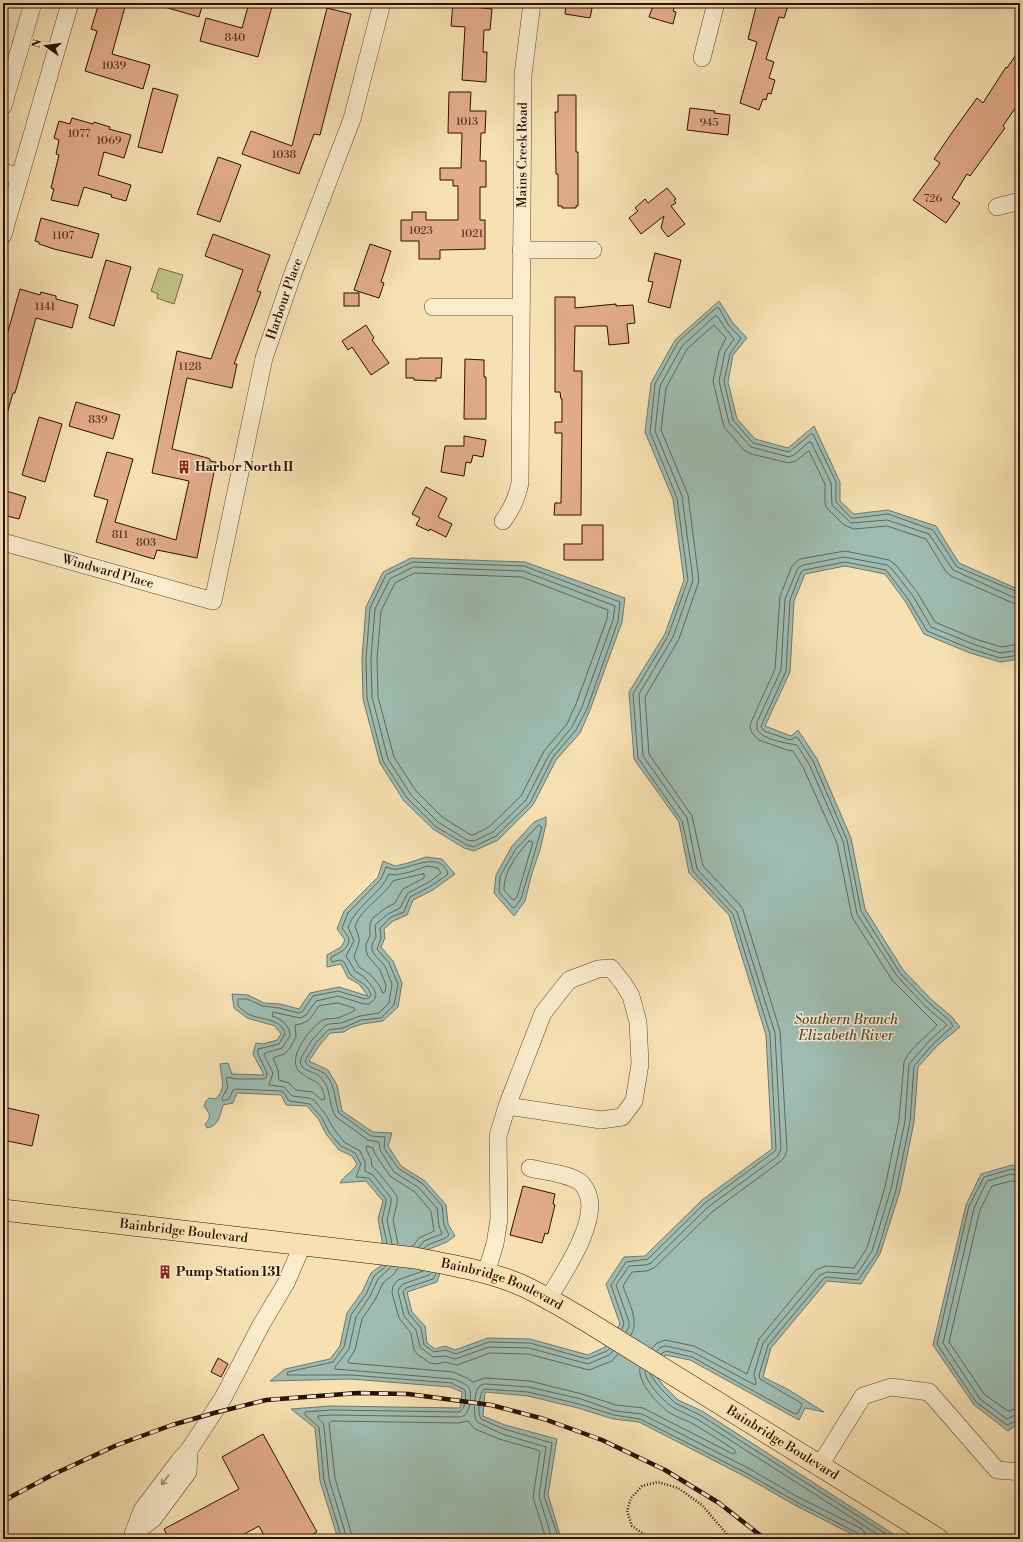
<svg xmlns="http://www.w3.org/2000/svg" width="1023" height="1542" viewBox="0 0 1023 1542" font-family="'Libre Bodoni',serif">
	<rect width="100%" height="100%" fill="#f7e1b2"/>
	<filter id="stains"><feTurbulence type="fractalNoise" baseFrequency=".005" numOctaves="4"/><feColorMatrix values="0 0 0 0 .2 0 0 0 0 .09 0 0 0 0 .02 0 0 0 .5 -.17"/></filter>
	<radialGradient id="worn" r=".72"><stop offset=".6" stop-color="#630" stop-opacity="0"/><stop offset="1" stop-color="#630" stop-opacity=".3"/></radialGradient>
	<polygon fill="#c1c289" stroke="#766844" points="159,268 183,275 174,304 157,298 158,294 151,291"/>
	<g fill="#9ebcb2" stroke="#70776b">
		<path d="M719 301 733 323 747 338 733 355 728 382 737 419 755 439 788 448 814 426 840 482V501L854 514 888 510 936 526 959 563 1020 590V659L1000 662 970 653 924 634 905 601 885 574 845 566 805 574 794 601 790 672 765 726 791 736 798 730 817 759 851 838 865 909 903 970 932 1000 952 1017 960 1027 937 1046 918 1067 914 1122 900 1191 880 1254 861 1284 827 1281 771 1348 763 1377 789 1390 824 1412 805 1408 799 1420 690 1360 665 1355 654 1373 663 1385 678 1400 702 1411 901 1539H861L791 1503 746 1477 639 1422 613 1419 578 1408 528 1396 485 1392 483 1416 505 1425 557 1439 548 1495 560 1535 564 1539H338L320 1481 315 1428 291 1409 331 1406 460 1408 462 1392 450 1387 351 1379 270 1381 285 1369 330 1359 340 1346 347 1313 362 1292 371 1273 383 1264 382 1240 378 1219 383 1201 366 1181 340 1183C345 1174 351 1174 357 1164L352 1156 339 1150 326 1134 319 1120 307 1106 286 1105 281 1095 237 1093 233 1103 223 1105C220 1115 219 1126 207 1128L205 1124C212 1117 210 1114 204 1106L206 1101 209 1098 216 1099C227 1086 221 1079 220 1064L228 1063 232 1074 264 1075 253 1054 256 1043 263 1044 277 1040 281 1034 275 1026 247 1018 234 1008 232 994 248 995 264 1003 280 1004 299 1009 310 993 339 987 368 996 359 984 348 978 341 964 327 967V955L341 947 345 940 337 929 344 911 378 877 383 861 395 866 408 863 426 857 442 859 455 874 433 890 413 900 407 915 393 921 384 929 385 938 381 947 393 961 402 983 398 1007 383 1021 362 1024 350 1028 344 1032 330 1033 319 1046 309 1061 328 1070 337 1085 342 1111 373 1132 392 1133 388 1146 401 1166 425 1181 446 1205 448 1224 455 1236 447 1242 427 1250 444 1261 437 1282 407 1292 412 1312 425 1326 427 1343 435 1349 445 1346 455 1350 488 1338 530 1339 588 1355 605 1347 620 1324 606 1284 624 1257 645 1256 702 1200 772 1149 766 1035 729 915 689 873 679 822 634 759 629 692 665 634 684 580 673 499 645 432 651 383 675 340Z"/>
		<polygon points="411,558 525,562 625,598 622,622 590,710 580,733 556,760 533,805 498,840 474,851 464,848 433,829 404,801 380,763 363,699 362,658 366,607 383,572"/>
		<polygon points="546,817 546,824 540,850 532,873 525,901 514,916 494,893 496,875 512,846 534,822"/>
		<polygon points="1012,1165 1020,1168 1020,1422 1008,1431 974,1405 933,1345 966,1205 981,1174"/>
	</g>
	<g fill="none" stroke-linecap="round" stroke-linejoin="round">
		<g stroke="#646659" stroke-width="1">
			<polygon points="413,562 524,566 620,602 618,621 587,709 576,730 553,757 530,803 496,836 473,847 465,844 435,826 407,798 383,761 367,698 366,658 370,608 386,575"/>
			<polygon points="414,567 523,571 615,606 613,620 582,707 572,727 549,755 526,800 493,832 474,841 467,840 438,822 411,795 388,759 372,697 371,658 375,609 390,579"/>
			<polygon points="415,573 522,577 608,610 607,619 576,704 567,724 544,751 521,796 489,827 473,835 469,834 442,817 416,791 394,757 378,697 377,659 381,611 395,583"/>
			<polygon points="539,825 542,827 521,899 515,907 513,908 499,892 500,876 516,849"/>
			<path d="M529 841 533 842 517 897 513 900 504 890C504 871 517 854 529 841Z"/>
			<path d="M424 874V878L403 889 395 903 384 909 373 918 370 923V936L366 944V950L368 956 380 970 386 985 385 992 383 993 379 985 370 974 359 967 354 957C359 940 362 944 355 926 362 907 383 898 393 881Z"/>
			<path d="M338 1003 354 1008 355 1010C351 1013 343 1016 338 1018 333 1019 328 1018 323 1020 310 1027 284 1061 301 1073 313 1083 321 1078 325 1099L322 1100 312 1092 296 1090 289 1083 279 1080 278 1070 273 1058 284 1054 290 1048 296 1037 295 1025C310 1023 311 1017 319 1006Z"/>
			<polyline points="1020,1171 1012,1169 984,1177 969,1206 937,1344 976,1402 1007,1425 1020,1419"/>
			<polyline points="1020,1176 1011,1174 987,1181 974,1208 943,1343 980,1399 1007,1419 1015,1415 1020,1414"/>
			<polyline points="1020,1182 1011,1181 992,1186 980,1210 949,1342 984,1394 1008,1411 1020,1408"/>
			<path d="M387 1243 382 1220 386 1202V1199L369 1178 356 1177 361 1164 355 1153 341 1146 329 1132 322 1118 310 1104 289 1101 284 1093 281 1091 237 1089 233 1090 229 1099 223 1101 222 1098 228 1087 226 1079 227 1077 236 1079H262L266 1078 267 1073 258 1054V1049L279 1044 285 1034C282 1018 260 1020 248 1014 245 1012 241 1009 238 1006V999H247L263 1006 279 1008 299 1013 302 1012 313 996 338 991 365 999 369 998 371 995C368 983 356 981 350 974 348 970 346 965 344 962L340 960 332 962 331 960V957C338 954 350 948 349 939 348 936 344 931 342 928L348 913 381 879 386 867C390 868 393 870 398 869 412 867 442 851 448 874L431 886 410 897 404 912 391 917 380 928 381 938 377 949 389 963 398 984 394 1005 381 1018 361 1020 343 1028 328 1030 316 1043 305 1061C308 1069 320 1069 326 1075 336 1086 334 1100 339 1113L371 1136 385 1137 384 1148 398 1168 423 1184 442 1206 444 1225 449 1235C442 1242 431 1241 424 1248"/>
			<path d="M392 1244 387 1220 391 1203V1198L373 1175 365 1171V1162L360 1151 344 1142 334 1129 326 1115 314 1100 309 1098 292 1096 284 1087 269 1085 273 1073 264 1055 265 1053 282 1048 290 1036C290 1025 281 1019 272 1016L273 1012 300 1018 306 1015 316 1001 338 996 364 1004H369L374 1000 376 995 374 989 364 977 355 971 346 956 354 941 348 927C357 904 380 895 389 874L396 875 410 872 427 866 438 868 441 873 429 882 408 893 400 908 388 914 375 925 376 937 372 944V949L374 954 385 966 392 984 389 1003 379 1013 360 1016 341 1023 329 1024 325 1026 312 1040 302 1056 300 1062 303 1068C309 1072 318 1073 322 1079 332 1090 328 1105 336 1117L368 1140 379 1142 380 1150 394 1172 419 1188 437 1208 439 1226 442 1234 424 1241 419 1247"/>
			<polyline points="398,1244 393,1220 397,1203 397,1196 378,1172 372,1166 371,1159 366,1149 367,1146 373,1148 375,1154 390,1176 415,1192 431,1211 434,1231 419,1238 413,1246"/>
			<path d="M398 1268 394 1274 383 1283 375 1300 362 1319 355 1350 348 1361 349 1363 453 1372 467 1378 473 1382 485 1378 530 1381 582 1394 616 1405 643 1408 733 1454 735 1453V1450C722 1442 709 1433 695 1425 687 1420 678 1418 670 1413 658 1405 637 1382 640 1368"/>
			<polyline points="423,1271 398,1280 393,1286 392,1293 399,1318 411,1333 414,1350 418,1355 430,1363 436,1364 445,1362 457,1365 490,1353 528,1354 589,1370 612,1361 618,1354"/>
			<polyline points="431,1273 429,1275 403,1284 400,1287 398,1291 404,1316 416,1330 420,1347 433,1357 445,1356 455,1359 489,1347 529,1348 588,1364 609,1355 613,1351"/>
			<polyline points="436,1274 433,1279 406,1288 403,1292 409,1314 421,1328 424,1345 434,1352 445,1350 456,1354 489,1342 530,1343 587,1359 607,1351 609,1349"/>
			<polyline points="622,1329 624,1323 611,1285 626,1262 648,1259 705,1203 774,1152 776,1149 770,1034 733,914 693,871 682,821 638,758 633,694 668,636 688,580 677,498 650,432 655,384 678,342 716,308 719,308 729,326 741,338 730,354 724,381 733,420 753,443 789,452 811,434 813,434 836,482 836,502 851,518 855,518 888,514 933,530 957,567 1020,593"/>
			<polyline points="626,1332 629,1327 629,1322 616,1285 629,1266 646,1265 651,1263 708,1207 778,1156 781,1149 775,1033 737,912 697,869 687,818 643,756 639,694 673,637 693,580 682,496 655,431 660,386 682,346 715,316 717,316 725,328 734,339 725,352 719,381 729,423 751,447 789,457 794,455 809,442 811,442 831,483 832,505 851,523 887,520 929,534 953,570 1015,598 1020,598"/>
			<path d="M631 1335C640 1321 628 1301 623 1286L632 1272 647 1271 654 1268 712 1212 781 1161 785 1156 787 1150 780 1031 743 910 740 905 703 866 692 816 649 754 645 697 679 639 699 581 688 495 661 430 666 388 687 349 714 325 726 338 719 352 713 381 724 427 744 450 751 454 789 463 796 461 807 452 809 451 825 484V502L826 507 844 525 854 529 887 526 926 539 946 572 951 576 1013 603 1020 604"/>
			<path d="M652 1348 657 1343 665 1340 694 1346 747 1374 759 1339 816 1270 826 1266 854 1268 867 1248 885 1187 899 1120 904 1062C910 1047 927 1037 937 1025L892 980 852 917 837 843 803 767 793 751 787 750 759 740 752 733 750 726 752 720 775 669 780 596 792 566 800 559 845 551 889 560 896 565 917 592 935 622 975 639 1001 647 1020 644"/>
			<path d="M657 1351 661 1347 666 1346 693 1352 755 1385 756 1383 754 1374 763 1343 820 1275 827 1272 857 1274 872 1251 891 1189 905 1121 909 1064 930 1040 947 1025 945 1023 926 1007 897 976 857 914 843 841 809 764 797 745C787 743 762 740 757 729V722L781 670 785 599 798 568 803 565 844 557 887 565 892 569 913 596 931 627 973 644 1000 653 1020 650"/>
			<polyline points="661,1354 666,1351 692,1357 795,1414 798,1413 802,1405 801,1403 760,1379 759,1375 768,1345 824,1278 827,1277 858,1280 877,1253 896,1190 910,1122 914,1066 934,1043 953,1026 949,1020 929,1003 900,973 861,911 847,840 813,761 798,738 796,737 790,740 764,731 761,727 762,724 786,671 790,600 801,572 804,570 845,562 886,570 908,599 927,631 971,649 1000,658 1020,655"/>
			<path d="M645 1371C645 1382 665 1403 674 1408 682 1412 690 1416 697 1419L885 1539"/>
			<polyline points="650,1374 660,1388 675,1403 700,1415 894,1539"/>
			<path d="M342 1539 324 1480 319 1427 305 1415V1412L331 1410 459 1412C466 1409 466 1397 465 1390L451 1383 351 1375H287L288 1372 333 1362 344 1347 351 1315 366 1294 374 1276 386 1266"/>
			<path d="M347 1539 329 1479 324 1427 323 1423 318 1418V1416L331 1415 459 1417C463 1416 465 1416 467 1412 470 1408 472 1393 469 1388 466 1383 458 1381 453 1379L335 1369V1367L349 1349 356 1317 370 1296 378 1279 391 1267"/>
			<polyline points="353,1539 335,1478 329,1423 331,1421 458,1423 468,1421 475,1429 499,1439 538,1450 540,1452 533,1497 546,1539"/>
			<path d="M552 1539 539 1496 546 1447 502 1434 477 1422C473 1417 474 1394 478 1388 480 1385 483 1384 486 1384L529 1387 581 1399 615 1411 642 1414 750 1469 796 1496 862 1529 866 1534 867 1539"/>
			<path d="M559 1539 544 1496 552 1443 504 1429 481 1419C477 1413 479 1394 484 1389L528 1392 579 1404 614 1415 640 1419 748 1474 793 1500 859 1534 862 1539"/>
		</g>
	</g>
	<g fill="#e2ab8a" stroke="#2b0f00">
		<polygon points="99,3 126,3 112,54 150,65 143,89 85,71 97,31 91,29"/>
		<polygon points="161,3 203,3 199,17 161,6"/>
		<polygon points="249,3 273,3 258,57 200,41 206,18 242,28"/>
		<polygon points="453,3 475,3 474,7 492,9 490,30 484,30 483,52 487,52 486,82 462,80 465,27 451,26"/>
		<polygon points="566,3 593,3 590,18 565,14"/>
		<polygon points="654,3 676,3 673,11 676,12 673,24 649,17"/>
		<polygon points="757,3 789,3 784,18 779,17 766,59 774,62 769,78 775,80 771,94 768,93 766,100 763,99 759,110 740,103 757,42 748,39"/>
		<polygon points="327,8 351,14 320,135 314,134 299,174 242,154 251,131 292,146"/>
		<polygon points="1020,49 1020,101 1003,126 1005,128 970,176 967,174 952,198 960,203 946,223 913,200 940,163 934,159 951,134 977,98 983,103 1006,67 1007,68"/>
		<polygon points="153,88 178,95 162,153 138,147"/>
		<polygon points="449,92 471,92 470,111 486,111 485,133 481,133 480,161 486,161 486,187 480,187 480,220 485,220 485,249 440,250 440,259 419,259 419,241 401,241 401,220 412,220 412,212 426,212 426,220 458,220 458,186 453,186 453,180 440,180 440,168 461,168 462,133 448,133"/>
		<polygon points="558,95 576,95 576,152 578,152 578,206 576,206 576,208 562,208 562,206 558,206 558,174 556,174 555,112 558,112"/>
		<polygon points="690,108 715,111 714,113 730,115 728,135 687,130"/>
		<polygon points="72,118 93,124 94,122 110,127 109,129 131,135 124,158 104,152 98,175 131,185 126,201 111,197 112,195 84,187 78,206 51,200 54,189 51,188 59,155 56,154 59,140 54,138 59,121 70,124"/>
		<polygon points="218,157 241,165 220,222 197,214"/>
		<polygon points="667,188 676,199 674,200 676,203 671,206 685,224 668,237 661,228 664,216 641,234 629,218 638,211 635,208 645,199 648,203"/>
		<polygon points="41,218 99,234 92,258 54,249 39,244 39,242 35,241"/>
		<polygon points="213,234 270,255 257,291 261,292 234,364 237,364 232,388 187,378 172,449 208,458 210,459 210,461 216,462 197,558 157,550 154,559 96,542 108,500 94,496 107,452 133,459 115,522 176,540 189,481 152,473 177,351 211,359 243,270 205,256"/>
		<polygon points="370,244 391,251 381,282 384,283 379,298 354,290"/>
		<polygon points="655,253 681,260 670,308 648,302 653,282 648,281"/>
		<polygon points="106,260 131,267 114,326 89,318"/>
		<polygon points="20,289 40,295 41,292 56,296 56,299 78,305 72,328 36,318 15,393 13,393 6,417 3,416 3,349"/>
		<rect x="344" y="293" width="15" height="13"/>
		<polygon points="555,297 575,297 575,308 616,304 616,306 633,305 635,323 627,324 629,343 609,345 607,326 575,326 574,371 582,371 581,515 554,515 555,503 561,503 562,433 555,433 555,422 562,422 562,399 561,399 560,392 555,392"/>
		<polygon points="366,325 374,338 372,340 389,363 371,375 352,347 348,350 342,341"/>
		<polygon points="419,358 442,358 441,378 436,378 436,381 414,380 414,378 406,378 406,359 419,359"/>
		<polygon points="465,359 484,360 484,377 486,377 486,419 464,419"/>
		<polygon points="76,402 120,415 113,439 69,426"/>
		<polygon points="39,417 62,424 45,482 22,475"/>
		<polygon points="464,436 486,440 483,457 473,455 471,463 466,462 464,476 441,472 445,446 464,446"/>
		<polygon points="426,487 447,498 438,517 452,524 446,537 430,529 429,531 416,525 420,518 412,514"/>
		<polygon points="3,490 26,497 19,519 3,515"/>
		<polygon points="582,525 603,525 603,560 564,560 564,544 582,544"/>
		<polygon points="3,1107 39,1115 32,1146 3,1140"/>
		<polygon points="523,1186 555,1194 553,1204 555,1205 548,1234 545,1233 542,1243 510,1235"/>
		<polygon points="218,1358 228,1364 221,1377 211,1372"/>
		<polygon points="263,1434 317,1532 304,1539 266,1539 259,1526 235,1539 169,1539 164,1529 239,1489 222,1457"/>
	</g>
	<g fill="none" stroke-linecap="round" stroke-linejoin="round">
		<g stroke="#5e442c" stroke-width="18">
			<g id="minor">
				<polyline points="702,58 716,3"/>
				<polyline points="3,106 33,3"/>
				<polyline points="3,172 20,177"/>
				<polyline points="997,207 1020,201"/>
				<polyline points="3,235 70,3"/>
				<polyline points="521,250 593,250"/>
				<polyline points="433,307 521,307"/>
				<path id="s1" d="M503 521C512 509 517 498 520 483L523 75 532 3"/>
				<path id="s2" d="M3 542 213 601 264 358 292 276 352 119 382 3"/>
				<path d="M530 1168C546 1172 566 1173 580 1182 583 1184 584 1187 586 1190 602 1218 563 1274 548 1299"/>
				<polyline points="486,1273 495,1244 499,1219 498,1136 507,1106 543,1013 569,980 598,969 611,968 623,983 631,996 638,1022 640,1064 634,1101 622,1117 601,1120 507,1106"/>
				<polyline points="189,1450 188,1472 153,1519 133,1534 142,1510 179,1461 189,1450 223,1398 261,1325 286,1283 302,1246"/>
				<polyline points="820,1465 863,1396 891,1387 929,1392 997,1470 1020,1472"/>
			</g>
		</g>
		<g stroke="#2b0f00" stroke-width="22">
			<g id="major">
				<path id="s3" d="M3 1210 415 1258C451 1265 488 1271 521 1285 545 1296 566 1309 588 1322L938 1539"/>
			</g>
		</g>
		<polyline stroke="#2b0f00" stroke-width="2.5" stroke-dasharray="1 2" stroke-linecap="butt" points="665,1539 645,1535 632,1526 627,1511 631,1498 642,1486 658,1482 678,1488 702,1505 731,1539"/>
		<use href="#minor" stroke="#faeccd" stroke-width="17"/>
		<use href="#major" stroke="#f7e1b2" stroke-width="21"/>
		<g stroke="#2b0f00" stroke-width="4.5">
			<polyline id="rail" points="3,1501 54,1474 117,1445 172,1425 214,1413 266,1400 358,1393 408,1394 491,1405 544,1419 602,1440 665,1470 719,1503 765,1539"/>
		</g>
		<use href="#rail" stroke="#faeccd" stroke-width="3" stroke-dasharray="9" stroke-linecap="butt"/>
	</g>
	<defs><path id="oneway-shaft" d="M-6 0H5M1.5-3L5.5 0L1.5 3" fill="none" stroke-width="1.6" stroke-linecap="round" stroke-linejoin="round"/></defs>
	<use stroke="#9d8971" href="#oneway-shaft" transform="translate(165 1480) rotate(127)"/>
	<defs>
		<g id="building-bare" transform="scale(1.08)"><path d="M-4-6H4V6H1V3H-1V6H-4ZM-2.5-4.3h1.7v1.8h-1.7ZM.8-4.3h1.7v1.8H.8ZM-2.5-1h1.7V.8h-1.7ZM.8-1h1.7V.8H.8Z" fill="#8f2418" stroke="#faeccd" stroke-width="2.5" paint-order="stroke"/></g>
	</defs>
	<g fill-rule="evenodd">
		<use href="#building-bare" x="184" y="467"/>
		<use href="#building-bare" x="165" y="1272"/>
	</g>
	<g text-anchor="middle" dominant-baseline="central" stroke-width="3" stroke-linejoin="round" paint-order="stroke">
		<g font-size="11" fill="#593622">
			<text x="235" y="38">840</text>
			<text x="114" y="66">1039</text>
			<text x="467" y="122">1013</text>
			<text x="709" y="123">945</text>
			<text x="79" y="134">1077</text>
			<text x="109" y="141">1069</text>
			<text x="284" y="155">1038</text>
			<text x="933" y="199">726</text>
			<text x="421" y="231">1023</text>
			<text x="472" y="234">1021</text>
			<text x="63" y="236">1107</text>
			<text x="45" y="307">1141</text>
			<text x="190" y="367">1128</text>
			<text x="98" y="420">839</text>
			<text x="120" y="535">811</text>
			<text x="146" y="543">803</text>
		</g>
		<g font-size="13" fill="#2b0f00" stroke="#faeccd">
			<text stroke="none"><textPath href="#s1" startOffset="370">Mains Creek Road</textPath></text>
			<text stroke="none"><textPath href="#s2" startOffset="529">Harbour Place</textPath></text>
			<text stroke="none"><textPath href="#s2" startOffset="109">Windward Place</textPath></text>
			<text stroke="none"><textPath href="#s3" startOffset="182">Bainbridge Boulevard</textPath></text>
			<text stroke="none"><textPath href="#s3" startOffset="506">Bainbridge Boulevard</textPath></text>
			<text stroke="none"><textPath href="#s3" startOffset="830">Bainbridge Boulevard</textPath></text>
		</g>
		<g font-size="13" font-weight="bold" fill="#2b0f00" stroke="#faeccd" text-anchor="start">
			<text x="195" y="467">Harbor North II</text>
			<text x="176" y="1272">Pump Station 131</text>
		</g>
		<g font-size="14" font-style="italic" fill="#534c3e" stroke="#faeccd">
			<text x="846" y="1020">Southern Branch<tspan x="846" dy="16">Elizabeth River</tspan></text>
		</g>
	</g>
	<rect width="1023" height="1542" fill="none" stroke="#f7e1b2" stroke-width="16"/>
	<rect x="4" y="4" width="1015" height="1534" fill="none" stroke="#2b0f00" stroke-width="2"/>
	<rect x="8" y="8" width="1007" height="1526" fill="none" stroke="#2b0f00"/>
	<g transform="translate(46 46) rotate(284)" stroke="#faeccd" stroke-width="3" paint-order="stroke">
	<path d="M0-3L7 15L0 10L-7 15Z" fill="#2b0f00"/>
	<text y="-6" font-size="11" font-weight="bold" text-anchor="middle" fill="#2b0f00">N</text>
	</g>
	<rect width="100%" height="100%" filter="url(#stains)"/>
	<rect width="100%" height="100%" fill="url(#worn)"/>
</svg>
